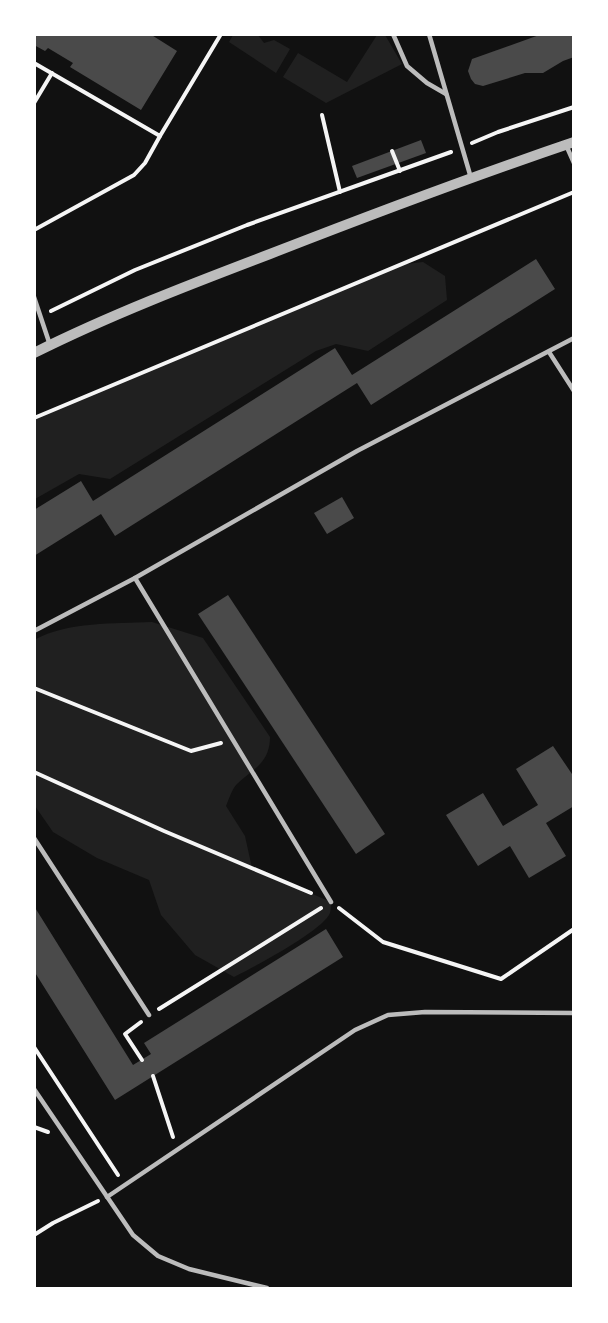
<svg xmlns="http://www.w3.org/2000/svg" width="608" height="1323" viewBox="0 0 608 1323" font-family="Bitter,serif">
	<rect width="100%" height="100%" fill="#111"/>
	<g fill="#202020">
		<polygon points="233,35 258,35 264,43 274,40 290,49 276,73 229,42"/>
		<polygon points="377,35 385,35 402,64 326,103 283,77 298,53 347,82"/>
		<polygon points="423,262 445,276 447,300 368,351 336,344 316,351 110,479 79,474 35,499 35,418 398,265"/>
		<path d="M152 622 203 638 270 737C270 763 253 769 237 784 232 789 229 799 226 806L245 836 252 868 331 902C331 906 331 912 329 915 318 933 254 967 234 977L195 955 161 915 149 880 97 858 53 832 35 806 34 640C69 621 114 624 152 622Z"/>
	</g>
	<g fill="#4a4a4a">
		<polygon points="34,34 150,34 177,51 141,110 70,67 73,63 48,48 45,51 34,45"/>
		<polygon points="542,34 574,34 574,57 563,61 543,73 525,73 483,86 475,84 471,79 468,71 472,59"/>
		<polygon points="421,140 426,153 357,178 352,166"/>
		<polygon points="536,259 555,289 371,405 357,383 115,536 101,514 34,556 34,510 81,481 93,501 335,348 352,375"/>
		<polygon points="342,497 354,518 327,534 314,513"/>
		<polygon points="228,595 385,834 356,854 198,614"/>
		<polygon points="553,746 574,777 574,806 546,823 566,856 529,878 510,846 478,866 446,815 483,793 503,826 538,805 516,769"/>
		<polygon points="34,906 133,1065 151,1054 144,1043 326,929 343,957 115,1100 34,971"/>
	</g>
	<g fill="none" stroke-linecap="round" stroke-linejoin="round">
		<g stroke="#f5f5f5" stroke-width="4">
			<polyline points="34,63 160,136 221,34"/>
			<polyline points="34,103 52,73"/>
			<polyline points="322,115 340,192"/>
			<polyline points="472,143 498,132 574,107"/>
			<polyline points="392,151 400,171"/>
			<polyline points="34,230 134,175 145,163 160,136"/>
			<polyline points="51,311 135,270 247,225 451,152"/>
			<polyline points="34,418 574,192"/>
			<polyline points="34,688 191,751 221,743"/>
			<polyline points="34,772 164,831 311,893"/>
			<polyline points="339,908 383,942 501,979 574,929"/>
			<polyline points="159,1009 321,908"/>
			<polyline points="141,1022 125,1034 142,1060"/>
			<polyline points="34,1047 118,1175"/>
			<polyline points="153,1076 173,1137"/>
			<polyline points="34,1127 48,1132"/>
			<polyline points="34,1235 53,1223 98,1201"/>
		</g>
		<g stroke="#bcbcbc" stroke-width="4.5">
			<polyline points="393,34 407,66 427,83 446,94"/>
			<polyline points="429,34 471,178"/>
			<polyline points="566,145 574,163"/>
			<polyline points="34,297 50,345"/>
			<polyline points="549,352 574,391"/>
			<polyline points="135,578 331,902"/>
			<polyline points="34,631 135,578 357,451 574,338"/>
			<polyline points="34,838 149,1015"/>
			<polyline points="34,1089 133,1235 158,1256 189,1269 267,1288"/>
			<polyline points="107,1197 355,1030 388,1015 425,1012 574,1013"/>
		</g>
		<path stroke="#bcbcbc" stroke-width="10" d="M34 353C110 315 191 284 270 254 370 215 471 177 574 142"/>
	</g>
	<rect width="608" height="1323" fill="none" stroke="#ffffff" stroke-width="72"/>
</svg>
